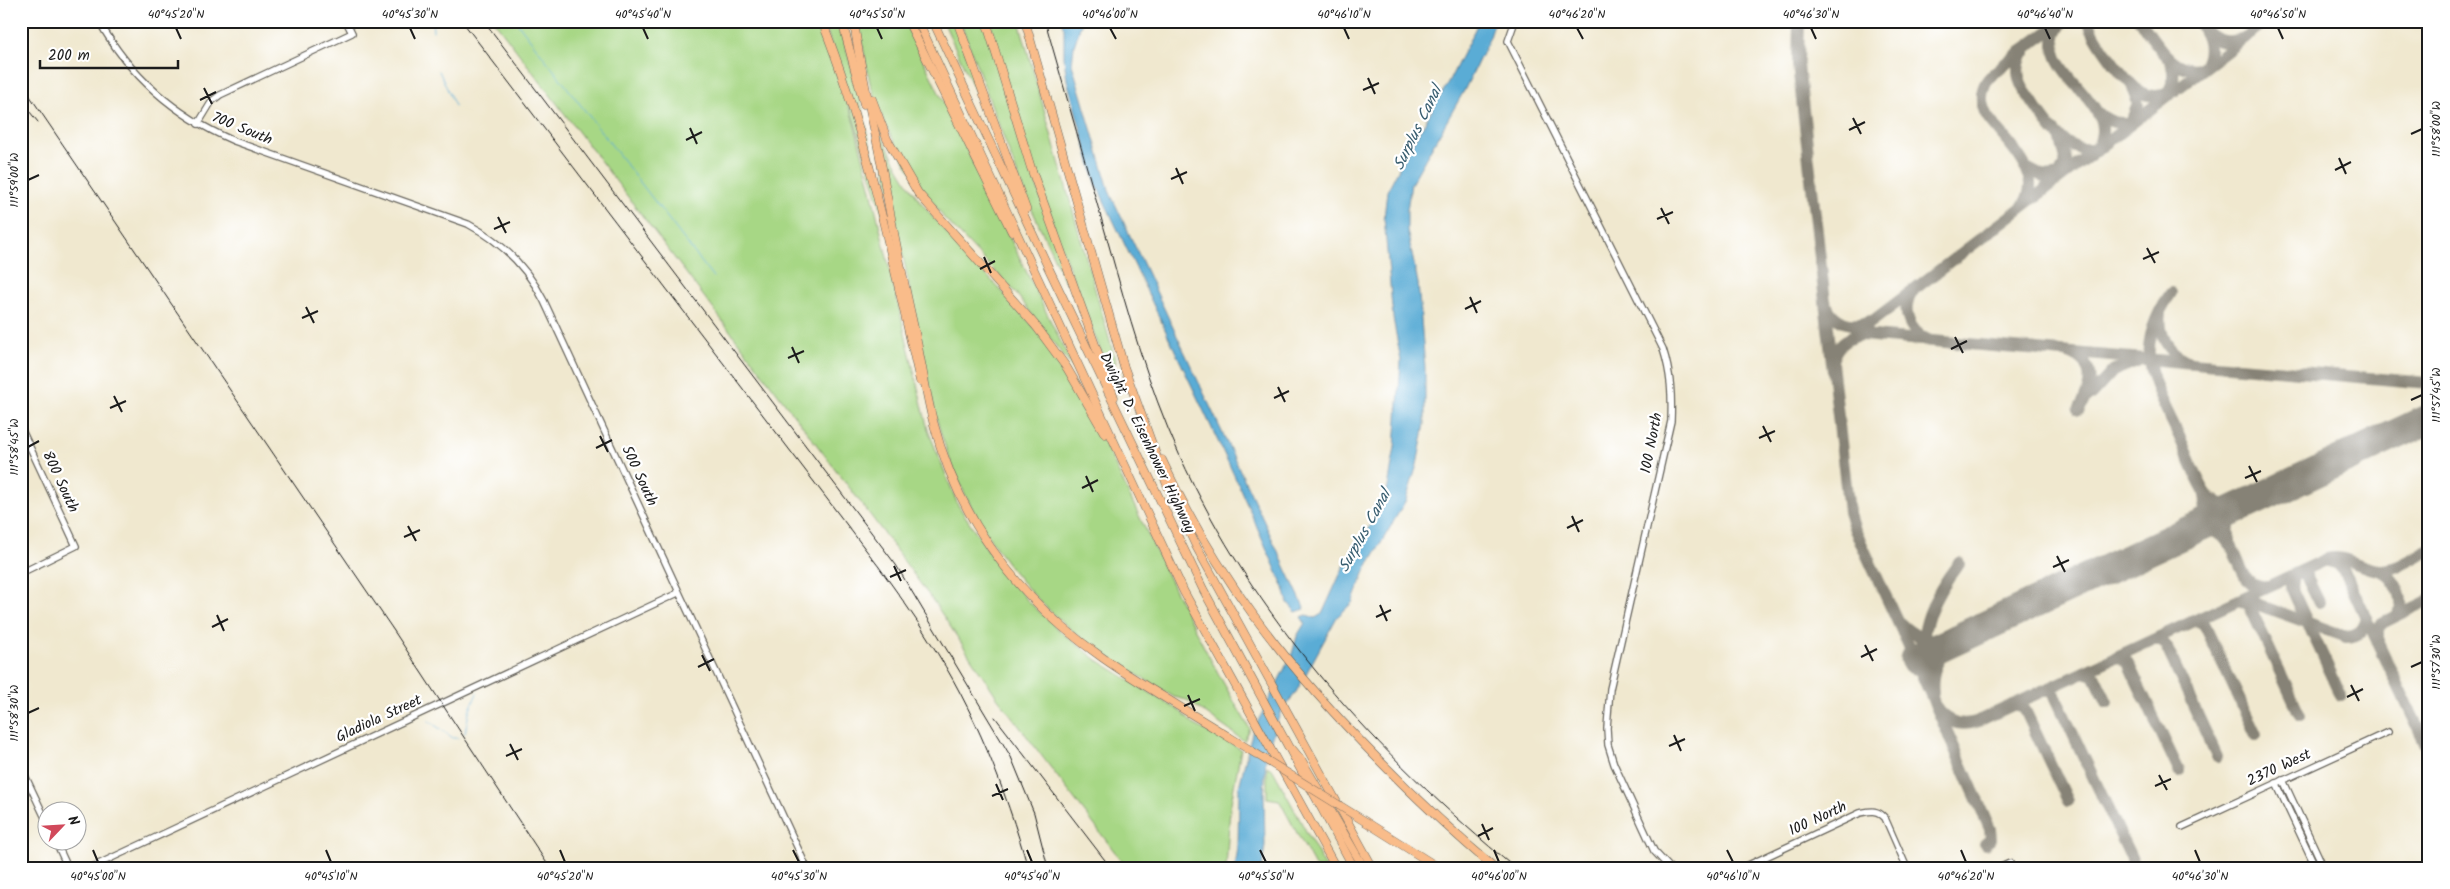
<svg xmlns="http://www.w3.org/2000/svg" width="2450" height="889" viewBox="0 0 2450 889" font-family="Kalam,sans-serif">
	<rect width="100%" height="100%" fill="#fff"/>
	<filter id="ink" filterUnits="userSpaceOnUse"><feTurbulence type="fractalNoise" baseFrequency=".02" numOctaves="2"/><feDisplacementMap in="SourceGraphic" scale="10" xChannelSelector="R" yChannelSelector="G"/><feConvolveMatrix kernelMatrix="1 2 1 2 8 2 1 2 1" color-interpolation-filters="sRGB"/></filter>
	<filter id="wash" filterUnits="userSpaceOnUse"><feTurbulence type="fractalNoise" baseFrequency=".0096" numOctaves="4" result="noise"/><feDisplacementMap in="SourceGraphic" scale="20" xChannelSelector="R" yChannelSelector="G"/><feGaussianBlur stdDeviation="1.12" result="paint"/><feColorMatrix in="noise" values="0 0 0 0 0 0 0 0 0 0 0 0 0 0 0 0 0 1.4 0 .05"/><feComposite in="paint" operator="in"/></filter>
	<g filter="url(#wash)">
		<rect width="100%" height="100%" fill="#f0e8cf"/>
		<g fill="#a7d785" stroke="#627a50">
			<polygon points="494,21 818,21 852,116 865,165 928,430 958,505 997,564 1027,600 1062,633 1097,660 1181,712 1193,724 1241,749 1230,808 1226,868 1127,868 997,697 936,605 874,520"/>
			<polygon points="824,21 839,21 863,110 892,245"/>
			<polygon points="858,21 904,21 1075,371 1015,292 944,218 906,164 884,122 870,83"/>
			<polygon points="943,21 954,21 988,114 986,115"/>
			<polygon points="960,21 983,21 1068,281 1065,282 1024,192"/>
			<path d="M990 21H1019L1116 363 1107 367C1063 254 1020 139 990 21Z"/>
			<path d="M875 119C890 154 907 187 932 216 972 264 1021 305 1057 358 1091 409 1115 466 1142 522 1175 592 1210 662 1250 729L1244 741 1187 700 1174 697C1143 678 1111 660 1082 638 1009 583 960 504 936 417Z"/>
			<polygon points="1267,766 1273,770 1326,868 1316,868 1279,800 1267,798"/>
		</g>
		<g fill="#5aacd5" stroke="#3b6478">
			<polygon points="1061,21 1082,21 1074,46 1072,64 1110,193 1305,609 1296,612 1288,603 1284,588 1234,475 1096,184 1067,80 1064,59 1064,28"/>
			<polygon points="1479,21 1495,21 1490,37 1464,91 1411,184 1407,210 1407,230 1418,283 1425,368 1425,424 1417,465 1406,500 1366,569 1352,603 1337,617 1295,694 1281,711 1266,754 1264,794 1265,845 1262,868 1235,868 1238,847 1239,787 1252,733 1292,654 1297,636 1305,623 1301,617 1307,615 1315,618 1322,614 1343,568 1375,517 1388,487 1395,447 1401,361 1393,318 1384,218 1387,191 1408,151 1448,83"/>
		</g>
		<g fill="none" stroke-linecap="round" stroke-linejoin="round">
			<g stroke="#5aacd5" stroke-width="1">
				<polyline points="432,21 433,31"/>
				<polyline points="516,21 713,277"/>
				<polyline points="439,71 455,106"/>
				<polyline points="429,721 453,738 458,738"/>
				<polyline points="465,733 469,712 477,693"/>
			</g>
			<g stroke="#868276" stroke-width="12">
				<polyline points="1799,21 1798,65 1849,512 1855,530 1915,659 1990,829 1991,839 1985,844"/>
				<path d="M2089 21C2092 37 2128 85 2142 93 2151 97 2160 97 2169 93"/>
				<path d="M2140 21C2156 42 2173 77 2204 67"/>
				<path d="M2197 21C2209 37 2221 46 2241 39"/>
				<path d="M2060 26C2029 72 2129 103 2095 150"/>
				<path d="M2025 51C2016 64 2016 77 2024 90 2041 113 2063 158 2096 148"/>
				<path d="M2202 69C2211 56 2211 43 2203 30"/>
				<path d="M2167 94C2175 82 2175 69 2168 57"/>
				<path d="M2097 112C2108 122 2120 126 2133 121"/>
				<polyline points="2131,122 2138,104 2132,85"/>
				<polyline points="2025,167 2044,177 2062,175"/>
				<polyline points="2059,177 2066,160 2061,140"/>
				<path d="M2024 204C2046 172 2003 140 1987 116 1981 105 1980 93 1986 82 1996 67 2046 34 2063 21"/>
				<path d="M1913 291C1900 309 1908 331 1928 340"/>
				<path d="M2171 293C2131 351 2152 379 2179 436 2188 455 2195 477 2207 495 2220 508 2235 508 2251 502"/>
				<path d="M1826 304C1833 322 1852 329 1869 321"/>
				<path d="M2161 312C2158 334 2167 352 2187 361"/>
				<polyline points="1853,336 2266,21"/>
				<path d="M2068 353C2099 364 2091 389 2079 410"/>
				<path d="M1832 361C1836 346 1846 337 1862 335L2429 383"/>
				<polyline points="2091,395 2113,371 2137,361"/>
				<path d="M2247 504C2221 520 2227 538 2238 561 2244 576 2249 588 2267 586"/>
				<path d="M2190 531C2203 521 2209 507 2204 491"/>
				<path d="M2190 531C2206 526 2220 531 2230 545"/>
				<polyline points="2327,561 2338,564 2344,571 2429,751"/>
				<path d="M2379 570C2394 574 2410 604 2395 616"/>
				<polyline points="2239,600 2251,602 2347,637 2353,636 2361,632 2366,617"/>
				<polyline points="2242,601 2249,605 2300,715"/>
				<polyline points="2319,602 2306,576 2298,573 2293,576 2291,587 2341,695"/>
				<polyline points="2194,621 2202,622 2206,628 2256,735"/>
				<path d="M1900 623C1916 639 1936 645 1957 638"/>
				<polyline points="2153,640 2161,640 2166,646 2217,757"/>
				<polyline points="2378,642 2378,630 2382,623 2429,600"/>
				<polyline points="2115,658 2122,657 2128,663 2179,771"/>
				<path d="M1924 671C1917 629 1934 595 1959 563"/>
				<polyline points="2084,672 2094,675 2107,702"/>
				<polyline points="2043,691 2050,691 2055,696 2136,868"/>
				<path d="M1933 693C1929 661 1948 645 1974 631"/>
				<polyline points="2012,705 2019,705 2025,710 2068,801"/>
				<path d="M1939 712C1949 723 1962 726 1976 722L2327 559C2346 554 2362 570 2381 570 2397 570 2415 557 2429 550"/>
			</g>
			<polyline stroke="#868276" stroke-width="31" points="1915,659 2429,419"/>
		</g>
	</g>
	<g filter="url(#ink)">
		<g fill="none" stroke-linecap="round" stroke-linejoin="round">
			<g stroke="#66635b" stroke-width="8">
				<g id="minor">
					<path d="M99 21C130 77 176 116 234 141L468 224C502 242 527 267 544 301L807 868"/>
					<path d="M1515 21 1508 41 1663 349C1671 374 1672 395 1671 421L1610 689 1607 728 1608 745 1614 764 1654 851 1670 868"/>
					<polyline points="198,124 212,101 220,95 352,33 346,21"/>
					<polyline points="21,428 76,546 21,573"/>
					<polyline points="21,767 48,824"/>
					<polyline points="2283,780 2324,868"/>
					<polyline points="2276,783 2316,868"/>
					<polyline points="2182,827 2388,732"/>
					<polyline points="56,842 68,868"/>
					<polyline points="90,868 678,593"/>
					<path d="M1742 868 1860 813C1871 811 1877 809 1885 818L1907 868"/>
					<polyline points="1999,868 2010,863"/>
				</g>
			</g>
			<g stroke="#66635b" stroke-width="9">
				<g id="highway">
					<path d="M822 21C868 137 892 260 920 381"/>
					<polyline points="842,21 864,104"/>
					<path d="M854 21C860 72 874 123 883 173 892 228 904 283 916 337 922 365 926 394 933 421 950 487 984 547 1030 596 1086 656 1161 694 1229 737"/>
					<polyline points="908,21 1012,232"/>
					<polyline points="918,21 1184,592 1336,868"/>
					<polyline points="933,21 1049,269 1203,589 1354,868"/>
					<polyline points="957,21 1026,209"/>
					<polyline points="986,21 1031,168 1114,397"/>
					<polyline points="1025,21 1124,367 1166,482 1196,546 1373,868"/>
					<polyline points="872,99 887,139 918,193 1036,326 1067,368 1105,434"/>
					<path d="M1162 460C1215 575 1285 664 1373 754 1412 794 1452 832 1495 868"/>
					<polyline points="1293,750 1302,761 1364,868"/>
					<polyline points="1366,822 1439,868"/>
				</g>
			</g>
			<use href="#minor" stroke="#fff" stroke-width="5.5"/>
			<use href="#highway" stroke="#f9bc8a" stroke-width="8"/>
			<path stroke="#1c1c1c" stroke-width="1" d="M1045 21C1066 95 1087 168 1108 242 1128 314 1148 385 1179 454 1254 619 1376 753 1515 868"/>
			<g stroke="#1c1c1c" stroke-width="1">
				<path d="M462 21 879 567C896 591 914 615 929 640 975 710 1005 788 1028 868"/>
				<polyline points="484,21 896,565 1011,757 1034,813 1048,868"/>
				<polyline points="21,83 394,631 550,868"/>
				<polyline points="21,101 38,122"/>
				<polyline points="995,717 1111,868"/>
			</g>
			<g stroke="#66635b" stroke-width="9" stroke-linecap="butt">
				<polyline id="highway-bridge" points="1229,737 1366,822"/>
			</g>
			<use href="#highway-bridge" stroke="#f9bc8a" stroke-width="8"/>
		</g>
	</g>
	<path fill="none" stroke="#1c1c1c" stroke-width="2" d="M176 28 181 39M410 28 415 39M643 28 648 39M877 28 882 39M1110 28 1116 39M1344 28 1349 39M1577 28 1583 39M1811 28 1816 39M2045 28 2050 39M2278 28 2283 39M1368 78 1375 94M204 88 212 104M1363 90 1379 83M200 100 216 92M1853 118 1861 134M690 128 697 144M1849 130 1865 122M2411 134 2422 129M686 140 702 132M2339 158 2346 174M1176 168 1183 184M2335 170 2351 162M1171 179 1187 172M28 180 39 175M1661 208 1669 224M498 217 506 233M1657 219 1673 212M494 229 510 222M2147 248 2155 263M984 257 991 273M2143 259 2159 252M980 269 995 261M1470 297 1477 313M306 307 314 323M1465 309 1481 301M302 318 318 311M1955 337 1963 353M792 347 799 363M1951 349 1967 341M788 358 804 351M1278 387 1285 402M114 396 122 412M1274 398 1289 391M2411 400 2422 395M110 408 126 401M1763 426 1771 442M600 436 608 452M1759 438 1775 431M28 447 39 441M596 448 612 440M2249 466 2257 482M1086 476 1093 492M2245 478 2261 471M1082 488 1098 480M1572 516 1579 532M408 526 416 541M1567 528 1583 520M404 537 420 530M2057 556 2065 572M894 566 901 581M2053 567 2069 560M890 577 906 570M1380 605 1387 621M217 615 224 631M1376 617 1391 610M212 627 228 619M1865 645 1873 661M702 655 710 671M1861 657 1877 649M698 667 714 659M2411 667 2422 662M2351 685 2359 701M1188 695 1195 711M2347 697 2363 689M1184 706 1200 699M28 713 39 708M1674 735 1681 751M510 744 518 760M1669 746 1685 739M506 756 522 749M2159 775 2167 790M996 784 1003 800M2155 786 2171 779M992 796 1008 789M1482 824 1489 840M1478 836 1493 828M93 850 98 862M326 850 331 862M560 850 565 862M793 850 799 862M1027 850 1032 862M1260 850 1266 862M1494 850 1499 862M1727 850 1733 862M1961 850 1966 862M2195 850 2200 862"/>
	<g text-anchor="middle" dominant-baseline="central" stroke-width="4.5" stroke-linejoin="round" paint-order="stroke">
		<g font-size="15" fill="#1c1c1c" stroke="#fff">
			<text transform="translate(242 129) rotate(22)">700 South</text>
			<text transform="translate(1147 443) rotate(64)">Dwight D. Eisenhower Highway</text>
			<text transform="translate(1652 443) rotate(-79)">100 North</text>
			<text transform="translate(639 476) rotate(65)">500 South</text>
			<text transform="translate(60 482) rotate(65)">800 South</text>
			<text transform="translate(379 719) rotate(-25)">Gladiola Street</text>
			<text transform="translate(2279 768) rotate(-25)">2370 West</text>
			<text transform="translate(1818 819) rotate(-25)">100 North</text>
		</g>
		<g font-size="16" font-style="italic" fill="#385d6f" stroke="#fff">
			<text transform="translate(1418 128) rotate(-64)">Surplus Canal</text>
			<text transform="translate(1365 531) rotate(-61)">Surplus Canal</text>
		</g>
	</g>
	<rect width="2450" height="889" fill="none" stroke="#fff" stroke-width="55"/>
	<g transform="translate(62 826) rotate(65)"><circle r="24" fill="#ffffff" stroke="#a4a4a4"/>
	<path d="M0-4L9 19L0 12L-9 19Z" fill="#d1495b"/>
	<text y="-8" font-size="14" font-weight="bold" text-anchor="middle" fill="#1c1c1c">N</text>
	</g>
	<path d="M40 60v8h138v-8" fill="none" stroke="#1c1c1c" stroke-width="2.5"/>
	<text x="48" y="60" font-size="15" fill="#1c1c1c" stroke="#ffffff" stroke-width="4" paint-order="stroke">200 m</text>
	<rect x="28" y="28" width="2394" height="834" fill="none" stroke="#1c1c1c" stroke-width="2"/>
	<g font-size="12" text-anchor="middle" fill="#1c1c1c">
		<text x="176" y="18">40°45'20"N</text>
		<text x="410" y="18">40°45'30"N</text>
		<text x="643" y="18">40°45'40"N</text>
		<text x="877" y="18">40°45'50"N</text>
		<text x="1110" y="18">40°46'00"N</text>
		<text x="1344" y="18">40°46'10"N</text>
		<text x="1577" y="18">40°46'20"N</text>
		<text x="1811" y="18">40°46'30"N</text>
		<text x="2045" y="18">40°46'40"N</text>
		<text x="2278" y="18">40°46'50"N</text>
		<text transform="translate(2436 129) rotate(-90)" y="4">111°58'00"W</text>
		<text transform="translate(14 180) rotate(-90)" y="4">111°59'00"W</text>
		<text transform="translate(2436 395) rotate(-90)" y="4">111°57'45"W</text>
		<text transform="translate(14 447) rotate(-90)" y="4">111°58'45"W</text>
		<text transform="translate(2436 662) rotate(-90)" y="4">111°57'30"W</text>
		<text transform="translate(14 713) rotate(-90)" y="4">111°58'30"W</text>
		<text x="98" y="880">40°45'00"N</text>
		<text x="331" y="880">40°45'10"N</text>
		<text x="565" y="880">40°45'20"N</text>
		<text x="799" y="880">40°45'30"N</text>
		<text x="1032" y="880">40°45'40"N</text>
		<text x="1266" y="880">40°45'50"N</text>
		<text x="1499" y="880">40°46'00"N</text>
		<text x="1733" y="880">40°46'10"N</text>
		<text x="1966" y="880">40°46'20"N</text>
		<text x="2200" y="880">40°46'30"N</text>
	</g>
</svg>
